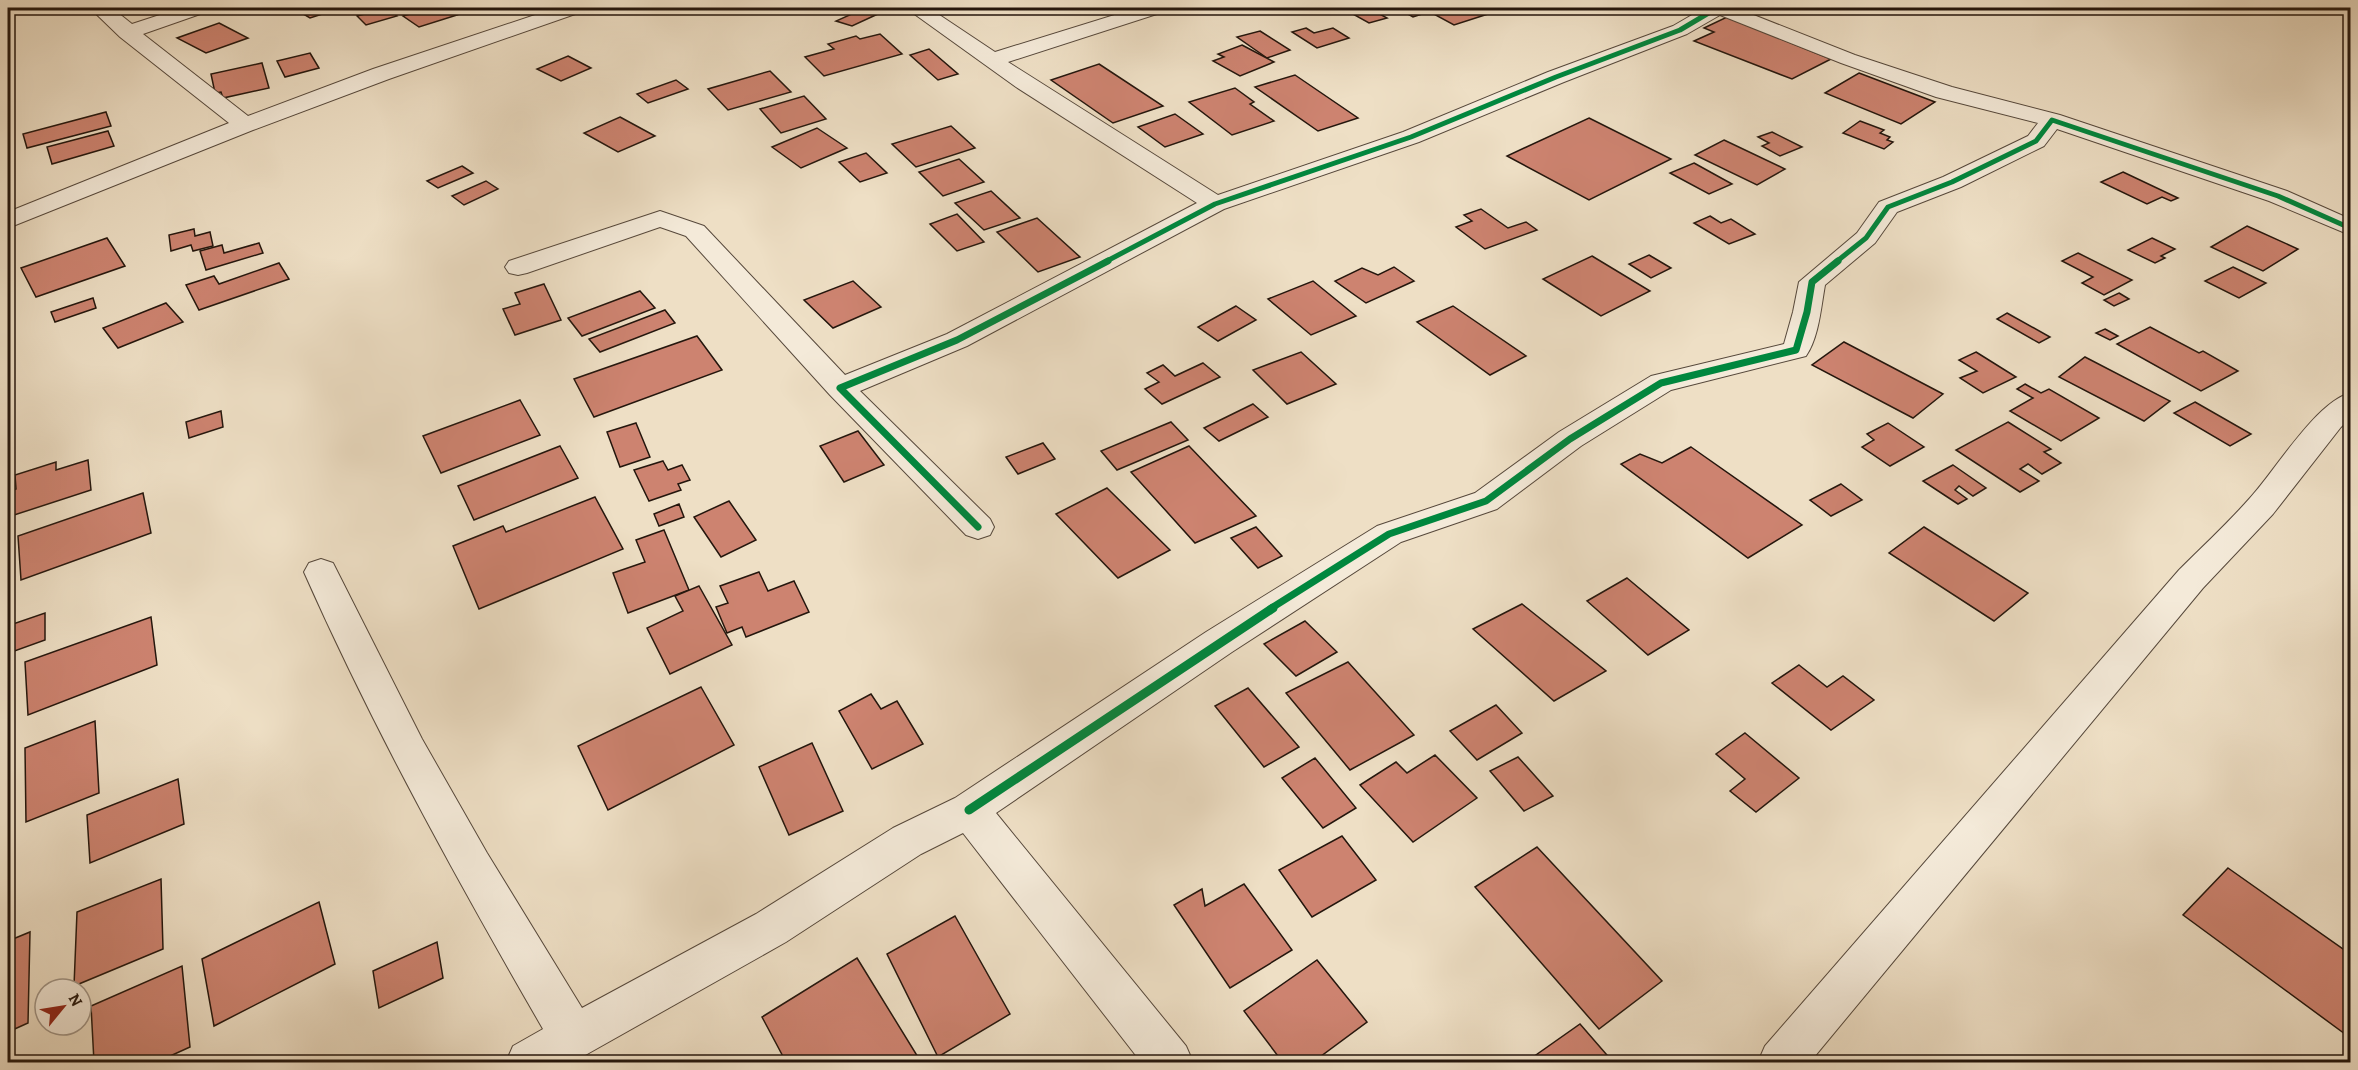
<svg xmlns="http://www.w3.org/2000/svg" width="2358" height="1070" viewBox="0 0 2358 1070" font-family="Alegreya,serif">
	<rect width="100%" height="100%" fill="#eedfc5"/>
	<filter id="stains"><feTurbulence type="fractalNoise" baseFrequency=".00333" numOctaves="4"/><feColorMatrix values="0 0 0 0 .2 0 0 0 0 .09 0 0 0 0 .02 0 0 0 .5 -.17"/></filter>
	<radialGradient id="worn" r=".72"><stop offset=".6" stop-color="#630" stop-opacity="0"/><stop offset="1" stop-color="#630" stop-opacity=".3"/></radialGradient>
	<g fill="#cd8370" stroke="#24160d" stroke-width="1.5">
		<polygon points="293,8 331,8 335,10 310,18"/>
		<polygon points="388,8 397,16 366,25 357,16"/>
		<polygon points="430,8 446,8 457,15 419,27 403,16"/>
		<polygon points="865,8 880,13 852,26 836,21"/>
		<polygon points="1342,8 1369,8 1387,18 1369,23"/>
		<polygon points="1397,8 1441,8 1413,17"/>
		<polygon points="1444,8 1481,8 1491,13 1454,25 1430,12"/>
		<polygon points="1727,17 1831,59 1792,79 1694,41 1714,32 1704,28"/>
		<polygon points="219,23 248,38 206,53 177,38"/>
		<polygon points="1306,28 1314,33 1333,28 1349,38 1317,48 1292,32"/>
		<polygon points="1260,31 1290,50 1267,58 1237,37"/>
		<polygon points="880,34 902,54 824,76 805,57 834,49 828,44 856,36 860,39"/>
		<polygon points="1242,45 1274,62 1240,76 1213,61 1224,57 1218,54"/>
		<polygon points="929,49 958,74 938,80 910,55"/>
		<polygon points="310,53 319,68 285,77 277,61"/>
		<polygon points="568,56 591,68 561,81 537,69"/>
		<polygon points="262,63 269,88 223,98 221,92 215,93 211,74"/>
		<polygon points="1099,64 1163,106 1113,123 1051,80"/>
		<polygon points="770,71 791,92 728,110 708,89"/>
		<polygon points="1859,73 1935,102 1901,124 1825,93"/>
		<polygon points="1295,75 1358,118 1318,131 1255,87"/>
		<polygon points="676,80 688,89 648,103 637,94"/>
		<polygon points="1235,88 1254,102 1250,104 1274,121 1232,135 1189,102"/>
		<polygon points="804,96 826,119 781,133 760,109"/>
		<polygon points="106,112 111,126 27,148 23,134"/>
		<polygon points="1175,114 1203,134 1165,147 1138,127"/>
		<polygon points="620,117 655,136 618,152 584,133"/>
		<polygon points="1589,118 1671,159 1589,200 1507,156"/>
		<polygon points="1860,121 1884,130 1880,133 1890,137 1887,140 1893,142 1884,149 1843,133"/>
		<polygon points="951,126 975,148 916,167 892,144"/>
		<polygon points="817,128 847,148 801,168 772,147"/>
		<polygon points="108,131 114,146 52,164 47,147"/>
		<polygon points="1772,132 1802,147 1780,156 1762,146 1769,143 1758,137"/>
		<polygon points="1724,140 1785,169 1757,185 1695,155"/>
		<polygon points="866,153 887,173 860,182 839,162"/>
		<polygon points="959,159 984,182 943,196 919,172"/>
		<polygon points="1694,163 1732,184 1709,194 1670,173"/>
		<polygon points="462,166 473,173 438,188 427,181"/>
		<polygon points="2123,172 2178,198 2171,201 2162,197 2147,204 2101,182"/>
		<polygon points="486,181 498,189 464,205 452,196"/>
		<polygon points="991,191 1020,218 984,230 955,203"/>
		<polygon points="1481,209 1508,228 1526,222 1537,230 1485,249 1456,227 1472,221 1464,215"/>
		<polygon points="957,214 984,242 957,251 930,224"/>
		<polygon points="1710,216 1721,223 1731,219 1755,234 1729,244 1694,223"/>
		<polygon points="1037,218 1080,257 1038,272 997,232"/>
		<polygon points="2247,226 2298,249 2263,271 2211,247"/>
		<polygon points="194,229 195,236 210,232 213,246 193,251 191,245 171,251 169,235"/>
		<polygon points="107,238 125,266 36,297 21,268"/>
		<polygon points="2152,238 2175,249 2161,256 2165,258 2155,263 2128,250"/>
		<polygon points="259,243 263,253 206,270 200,251 222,245 224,253"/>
		<polygon points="2078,253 2132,280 2104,295 2082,283 2093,277 2062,261"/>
		<polygon points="1649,255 1671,268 1651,278 1629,264"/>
		<polygon points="1592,256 1650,291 1601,316 1543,279"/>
		<polygon points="279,263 289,279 199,310 186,285 214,276 219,284"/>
		<polygon points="1394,267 1414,281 1366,303 1335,281 1362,268 1378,275"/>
		<polygon points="2233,267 2266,283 2239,298 2205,281"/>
		<polygon points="853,281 881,307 833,328 804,300"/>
		<polygon points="1313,281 1356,316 1311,335 1268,299"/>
		<polygon points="544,284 561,320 515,335 503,309 520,304 515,293"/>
		<polygon points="640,291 655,308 582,336 568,318"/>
		<polygon points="2119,293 2129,299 2114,306 2104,300"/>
		<polygon points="93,298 96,308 55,322 51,312"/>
		<polygon points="166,303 183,322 118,348 103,328"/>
		<polygon points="1236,306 1256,320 1218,341 1198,327"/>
		<polygon points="1453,306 1526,356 1490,375 1417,322"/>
		<polygon points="665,310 675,323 600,352 589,339"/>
		<polygon points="2007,313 2050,337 2039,343 1997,319"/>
		<polygon points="2150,327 2199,353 2203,351 2238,371 2201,391 2117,344"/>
		<polygon points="2105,329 2118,336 2110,340 2096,333"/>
		<polygon points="697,336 722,370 594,417 574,379"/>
		<polygon points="1844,342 1943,394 1913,418 1812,365"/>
		<polygon points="1301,352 1336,384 1287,404 1253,370"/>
		<polygon points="1976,352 2016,377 1983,393 1960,378 1977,371 1959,360"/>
		<polygon points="2085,357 2170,401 2144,421 2059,377"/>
		<polygon points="1203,363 1220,377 1162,404 1145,389 1159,382 1147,373 1163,365 1175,376"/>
		<polygon points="2025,384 2041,393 2049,389 2099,418 2061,441 2010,411 2033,398 2017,389"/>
		<polygon points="520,400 540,435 441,473 423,436"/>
		<polygon points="2195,402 2251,434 2230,446 2174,413"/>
		<polygon points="1253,404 1268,417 1219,441 1204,428"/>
		<polygon points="221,411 223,427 189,438 186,422"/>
		<polygon points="1171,422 1188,440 1117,470 1101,451"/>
		<polygon points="2008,422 2051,449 2044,452 2061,463 2042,474 2028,464 2020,469 2039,481 2020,492 1956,450"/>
		<polygon points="636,423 650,457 620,467 607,432"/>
		<polygon points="1888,423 1924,447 1890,466 1862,447 1874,440 1867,434"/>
		<polygon points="858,431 884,465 844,482 820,446"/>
		<polygon points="1043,443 1055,459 1018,474 1006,457"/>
		<polygon points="560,446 578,478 474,520 458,486"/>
		<polygon points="1189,446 1256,516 1195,543 1131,472"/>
		<polygon points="1691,447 1802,525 1748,558 1621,464 1640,454 1662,463"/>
		<polygon points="88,460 91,490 8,517 8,492 16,489 15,475 56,462 56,470"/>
		<polygon points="663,461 668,470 682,465 690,480 678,484 681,490 649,501 634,470"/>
		<polygon points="1953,465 1986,488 1973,496 1959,486 1955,490 1967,499 1958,504 1923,481"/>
		<polygon points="1841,484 1862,500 1831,516 1810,500"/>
		<polygon points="1107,488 1170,550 1118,578 1056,514"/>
		<polygon points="143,493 151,533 21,580 18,536"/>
		<polygon points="595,497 623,549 479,609 453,546 503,526 506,532"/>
		<polygon points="729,501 756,540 721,557 694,517"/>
		<polygon points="679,504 684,517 659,526 654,514"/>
		<polygon points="1256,527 1282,556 1258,568 1231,538"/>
		<polygon points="1924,527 2028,593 1994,621 1889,553"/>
		<polygon points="664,530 689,590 628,613 613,573 645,562 636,540"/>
		<polygon points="759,572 768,591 794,581 809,612 746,637 742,627 727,633 716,607 728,603 720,586"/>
		<polygon points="1627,578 1689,630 1648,655 1587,601"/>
		<polygon points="699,586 732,645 670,674 647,628 683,611 675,596"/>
		<polygon points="1522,604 1606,671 1554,701 1473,629"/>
		<polygon points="45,613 45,640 9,653 10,625"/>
		<polygon points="151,617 157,665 28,715 25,662"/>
		<polygon points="1305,621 1337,652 1296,676 1264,644"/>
		<polygon points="1348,662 1414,735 1350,770 1286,693"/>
		<polygon points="1799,665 1827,687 1843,676 1874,700 1831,730 1772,683"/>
		<polygon points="701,687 734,745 608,810 578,746"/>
		<polygon points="1248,688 1299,747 1264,767 1215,706"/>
		<polygon points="871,694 881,709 897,701 923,744 872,769 839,711"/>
		<polygon points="1496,705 1522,733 1477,760 1450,731"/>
		<polygon points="95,721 99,793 26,822 25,748"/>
		<polygon points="1745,733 1799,778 1756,812 1730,791 1745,779 1716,754"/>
		<polygon points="812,743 843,811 789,835 759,767"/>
		<polygon points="1435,755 1477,798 1413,842 1360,785 1396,762 1407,773"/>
		<polygon points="1518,757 1553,796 1524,811 1490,771"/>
		<polygon points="1315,758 1356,808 1323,828 1282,778"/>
		<polygon points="8,766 11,824 8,825"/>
		<polygon points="178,779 184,824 90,863 87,815"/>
		<polygon points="1342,836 1376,880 1312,917 1279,870"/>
		<polygon points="1537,847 1662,981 1599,1029 1475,887"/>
		<polygon points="2228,868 2350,954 2350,1027 2345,1034 2183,915"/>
		<polygon points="161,879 163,949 74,986 77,912"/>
		<polygon points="1244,884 1292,950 1230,988 1174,905 1202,889 1205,906"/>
		<polygon points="319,902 335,964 214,1026 202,959"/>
		<polygon points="955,916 1010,1014 938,1057 887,954"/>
		<polygon points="30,932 28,1023 8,1032 8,941"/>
		<polygon points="437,942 443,978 379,1008 373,971"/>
		<polygon points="857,958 921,1062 786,1062 762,1017"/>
		<polygon points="1317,960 1367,1022 1313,1062 1269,1062 1278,1056 1244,1011"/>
		<polygon points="182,966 190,1047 157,1062 94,1062 91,1006"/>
		<polygon points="1580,1024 1613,1062 1526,1062"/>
	</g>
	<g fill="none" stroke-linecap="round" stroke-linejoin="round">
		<g stroke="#56483b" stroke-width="2">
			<g id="street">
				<polygon points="90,8 112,8 132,24 181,8 209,8 206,12 143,34 248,116 373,69 556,8 584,8 581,12 389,79 253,130 8,228 8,212 229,123 120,37"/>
				<path d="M906 8H929L995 52 1137 8H1166L1163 12 1008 62 1218 195 1403 132 1548 72 1673 26 1704 8H1736L1855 55 1952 87 2060 115 2287 191 2350 219V235L2269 201 2057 129 2044 146 1961 187 1897 212 1875 243 1825 285C1821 307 1819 337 1806 356L1671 390 1581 446 1497 509 1401 542 1232 652 996 813 1186 1046 1193 1062H1141L963 833 921 854 786 942 573 1062H506L513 1046 543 1029C457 880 374 730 304 572L309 563 321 559 333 563 422 739 487 853 582 1008 756 914 893 828 955 798 1206 632 1377 526 1475 493 1559 432 1651 376 1784 344 1793 312 1799 282 1857 233 1879 202 1943 177 2028 136 2038 123 1936 97 1841 63 1720 15 1687 34 1564 82 1419 142 1224 209 967 346 860 391 990 519 994 527 990 535 978 539 966 535 830 395 686 236 660 227 527 273 518 275 509 273 505 267 509 261 651 214 660 211 704 226 845 375 947 334 1197 203 1016 87Z"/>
				<path d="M2350 393V418L2341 427 2273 514 2203 588 1810 1062H1758L1765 1046 2179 570C2203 546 2228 523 2250 498 2275 471 2315 403 2350 393Z"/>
			</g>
		</g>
		<use href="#street" fill="#f4ead9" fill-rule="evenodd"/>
		<g stroke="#f4ead9" stroke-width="8">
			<g id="cycleway-far2">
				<polyline points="1105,262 1215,204 1411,137 1556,77 1680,30 1717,8"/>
				<polyline points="1836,262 1866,238 1888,207 1952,182 2036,141 2052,120 2278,196 2350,228"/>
			</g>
		</g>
		<g stroke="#f4ead9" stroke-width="10">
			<g id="cycleway-far1">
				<polyline points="978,527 840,388 957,340 1108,261"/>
				<polyline points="1270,609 1389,534 1486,501 1570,439 1661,383 1796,350 1807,312 1812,282 1838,261"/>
			</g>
		</g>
		<g stroke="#f4ead9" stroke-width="13">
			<polyline id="cycleway" points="969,810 1273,608"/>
		</g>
		<use href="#cycleway-far2" stroke="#00873e" stroke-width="5"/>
		<use href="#cycleway-far1" stroke="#00873e" stroke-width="7"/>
		<use href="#cycleway" stroke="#00873e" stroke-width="9"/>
	</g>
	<rect width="2358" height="1070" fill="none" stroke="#eedfc5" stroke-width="30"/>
	<rect x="9" y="9" width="2340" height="1052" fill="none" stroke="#24160d" stroke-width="3"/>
	<rect x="15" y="15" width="2328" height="1040" fill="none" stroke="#24160d" stroke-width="1.5"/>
	<g transform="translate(63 1007) rotate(60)"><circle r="28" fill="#f4ead9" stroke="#a19587" stroke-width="1.5"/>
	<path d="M0-4.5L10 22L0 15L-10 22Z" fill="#8f2418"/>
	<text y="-9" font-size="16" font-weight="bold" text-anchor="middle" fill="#24160d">N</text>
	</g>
	<rect width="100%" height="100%" filter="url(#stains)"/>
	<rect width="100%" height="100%" fill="url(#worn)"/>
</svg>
